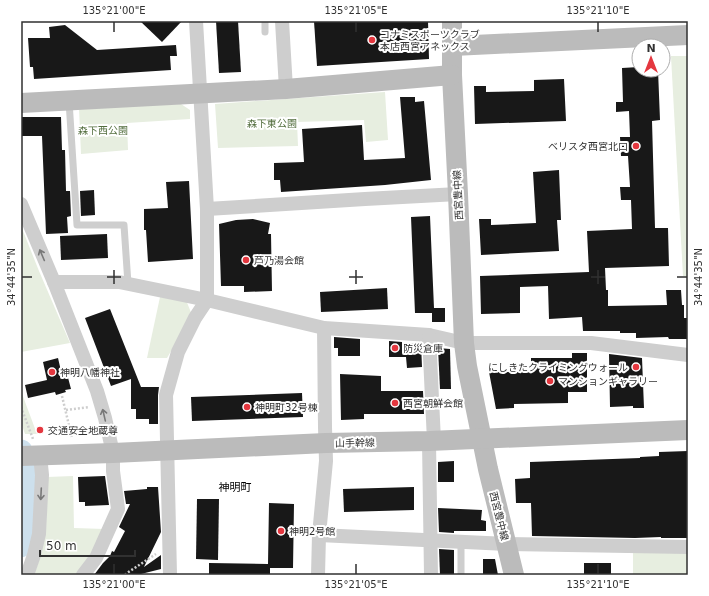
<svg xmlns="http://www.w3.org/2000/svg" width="709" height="596" viewBox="0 0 709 596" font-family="'DejaVu Sans','Noto Sans JP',sans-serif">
	<rect width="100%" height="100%" fill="#fff"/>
	<g fill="#e7eee0">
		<polygon points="671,56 688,56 688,276 683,276"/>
		<polygon points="385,92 388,140 366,142 364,120 297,122 298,146 218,148 215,104"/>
		<polygon points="181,104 190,110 190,119 127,123 128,150 81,154 79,108"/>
		<polygon points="21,226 39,271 70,343 21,352"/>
		<polygon points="160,297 186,300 192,315 167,358 147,358"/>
		<polygon points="21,391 37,434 25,434 21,422"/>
		<polygon points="73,476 74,528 105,529 87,563 76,575 34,575 39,560 46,532 47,477"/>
		<polygon points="633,552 688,553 688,575 633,575"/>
	</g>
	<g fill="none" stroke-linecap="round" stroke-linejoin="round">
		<polyline stroke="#cde0ed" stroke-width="23" points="21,451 27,479 27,510 21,546"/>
	</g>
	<g fill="#181818">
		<polygon points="140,21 182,21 162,42"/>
		<polygon points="216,21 238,21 241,72 219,73"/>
		<polygon points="314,21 428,21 429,59 317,66"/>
		<polygon points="65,25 97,50 176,45 177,56 170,56 171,70 34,79 33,67 30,67 28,38 50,38 49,27"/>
		<polygon points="639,67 639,70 658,70 660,120 652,121 655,228 668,228 669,266 605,268 606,290 608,290 608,306 667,305 666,290 681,290 682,305 684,305 684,318 688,318 688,339 669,339 668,337 636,338 636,333 620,333 620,331 583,331 582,317 549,319 548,286 520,287 520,313 481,314 480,276 589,272 587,231 632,229 631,200 621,200 620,187 630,187 628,156 621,156 620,137 630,137 629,111 616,112 616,102 623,102 622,68"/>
		<polygon points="564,79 566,121 475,124 474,86 486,86 486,92 534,91 534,80"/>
		<polygon points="400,97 415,97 415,102 424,101 431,180 385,185 281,192 280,180 274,180 274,163 304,162 302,129 362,125 364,160 405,158"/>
		<polygon points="21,117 61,117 62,150 65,150 66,191 70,191 71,216 67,217 68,233 46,234 42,136 21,136"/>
		<polygon points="559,170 561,220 557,220 559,251 481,255 479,219 491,219 491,225 536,223 533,172"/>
		<polygon points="189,181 193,259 148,262 146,230 144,230 144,209 168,208 166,182"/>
		<polygon points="94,190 95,215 81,216 80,191"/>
		<polygon points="430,216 434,308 445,308 445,322 432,322 432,313 415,313 411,217"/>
		<polygon points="253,219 270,223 268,234 271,234 272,291 244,292 244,286 221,286 219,224 236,220"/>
		<polygon points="107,234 108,258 61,260 60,236"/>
		<polygon points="387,288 388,309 321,312 320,292"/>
		<polygon points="110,309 141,387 159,387 158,395 158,424 149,424 149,419 136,419 136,409 131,409 131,379 111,386 85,318"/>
		<polygon points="334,337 360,339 360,356 338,356 338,348 334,348"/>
		<polygon points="389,341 402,342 402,344 421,343 422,367 407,368 406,357 389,357"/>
		<polygon points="438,348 450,349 451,389 440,389"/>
		<polygon points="572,353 587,353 587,392 568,392 568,403 514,404 514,408 496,409 489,372 531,372 531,358 572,358"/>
		<polygon points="609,354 642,358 644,408 633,408 633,406 610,407"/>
		<polygon points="58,358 61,371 66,370 71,389 65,390 66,392 56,395 55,392 28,398 25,385 47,380 43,362"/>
		<polygon points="340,374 381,376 381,391 423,391 424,414 364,414 364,419 341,420"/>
		<polygon points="302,393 303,417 192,421 191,397"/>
		<polygon points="688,451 688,538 661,538 661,537 635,538 532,536 531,503 516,503 515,479 530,478 530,462 640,458 640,457 659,456 659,452"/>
		<polygon points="454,461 454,482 438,482 438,462"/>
		<polygon points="105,476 109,505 85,506 85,502 79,502 78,477"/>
		<polygon points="147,487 158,487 161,532 144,567 161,555 161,569 141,574 141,575 94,575 103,563 110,556 112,551 114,552 125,531 119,527 130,504 126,504 124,491 147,489"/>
		<polygon points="414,487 414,510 344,512 343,489"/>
		<polygon points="197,499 219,499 218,560 196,559"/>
		<polygon points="269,503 294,504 293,568 270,568 270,575 209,575 209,563 268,564"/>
		<polygon points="438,508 482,510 481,520 486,521 486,531 454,531 454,533 439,532"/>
		<polygon points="439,549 454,550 454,575 440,575"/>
		<polygon points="483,559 495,559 498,575 483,575"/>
		<rect x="584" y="563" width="27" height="12"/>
	</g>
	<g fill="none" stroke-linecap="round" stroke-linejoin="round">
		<g stroke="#cecece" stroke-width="2.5" stroke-dasharray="2 2" stroke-linecap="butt">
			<polyline points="62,396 72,438"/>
			<polyline points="21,407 33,439"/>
			<polyline points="66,410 89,407"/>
			<polyline points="125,575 127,573 156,554"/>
		</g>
		<g stroke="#cecece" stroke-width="7">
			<polyline points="265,21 265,32"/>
			<polyline points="69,101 77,225 124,225 128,284"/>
			<polyline points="461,575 461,542"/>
		</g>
		<g stroke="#cecece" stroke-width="14">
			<polyline points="282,21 286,89"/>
			<polyline points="21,204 54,282 97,391 105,418 113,453 113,471 118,509 96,558 83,575"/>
			<polyline points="207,209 365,199 458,194"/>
			<polyline points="54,282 119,282 207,300 324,328 429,335 464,343 591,343 688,355"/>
			<polyline points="429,335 434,441"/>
			<polyline points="429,441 431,575"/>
			<polyline points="319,535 507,544 688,547"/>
			<polyline points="27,575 34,555 39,534 42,475 40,455"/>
			<polyline points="170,575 166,395 178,352 195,318 207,300 207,209 196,21"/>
			<polyline points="318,575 319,535 326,461 325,427 324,328"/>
		</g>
		<g stroke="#bbb" stroke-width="20">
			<polyline points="452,21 452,75 458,194 464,343 467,366 488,469 514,575"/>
			<polyline points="453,46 688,35"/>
			<polyline points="21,103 286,89 452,75"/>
			<polyline points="21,456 113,453 326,443 429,441 688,430"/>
		</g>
	</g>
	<defs><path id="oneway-shaft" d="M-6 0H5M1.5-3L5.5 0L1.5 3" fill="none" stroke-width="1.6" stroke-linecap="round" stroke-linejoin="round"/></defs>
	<g stroke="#787878">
		<use href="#oneway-shaft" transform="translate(42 255) rotate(-113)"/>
		<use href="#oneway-shaft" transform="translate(104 415) rotate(-103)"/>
		<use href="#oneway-shaft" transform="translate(41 494) rotate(93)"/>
	</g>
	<path fill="none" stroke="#313131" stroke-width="1.5" d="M114 22V32M356 22V32M598 22V32M114 270V284M356 270V284M598 270V284M22 277H32M107 277H121M349 277H363M591 277H605M677 277H687M114 564V574M356 564V574M598 564V574"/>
	<g fill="#e4373f" stroke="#fff" stroke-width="1.5">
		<circle cx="372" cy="40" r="4"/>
		<circle cx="636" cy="146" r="4"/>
		<circle cx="246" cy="260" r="4"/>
		<circle cx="395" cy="348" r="4"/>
		<circle cx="636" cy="367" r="4"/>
		<circle cx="52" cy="372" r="4"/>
		<circle cx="550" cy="381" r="4"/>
		<circle cx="395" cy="403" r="4"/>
		<circle cx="247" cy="407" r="4"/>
		<circle cx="40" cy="430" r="4"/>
		<circle cx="281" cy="531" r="4"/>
	</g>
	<g text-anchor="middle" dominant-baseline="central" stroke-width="4" stroke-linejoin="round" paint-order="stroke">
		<g font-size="10" fill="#313131" stroke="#fff" text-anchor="start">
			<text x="380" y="34">コナミスポーツクラブ<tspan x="380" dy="12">本店西宮アネックス</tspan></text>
			<text x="628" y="146" text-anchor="end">ベリスタ西宮北口</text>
			<text x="254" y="260">芦乃湯会館</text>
			<text x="403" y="348">防災倉庫</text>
			<text x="628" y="367" text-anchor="end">にしきたクライミングウォール</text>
			<text x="60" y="372">神明八幡神社</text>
			<text x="558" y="381">マンションギャラリー</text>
			<text x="403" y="403">西宮朝鮮会館</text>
			<text x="255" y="407">神明町32号棟</text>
			<text x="48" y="430">交通安全地蔵尊</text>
			<text x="289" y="531">神明2号館</text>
		</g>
		<g font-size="10" fill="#536e3e" stroke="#fff">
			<text x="272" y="123">森下東公園</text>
			<text x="103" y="130">森下西公園</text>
		</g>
		<g font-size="10" fill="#313131" stroke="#fff">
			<text transform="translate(458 195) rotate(-93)">西宮豊中線</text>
			<text transform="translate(355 443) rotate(-1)">山手幹線</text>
			<text transform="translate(499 516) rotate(76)">西宮豊中線</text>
		</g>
		<g font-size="11" fill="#000" stroke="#fff">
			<text x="235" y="487">神明町</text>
		</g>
	</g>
	<rect width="709" height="596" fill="none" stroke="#ffffff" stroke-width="44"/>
	<g transform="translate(651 58)"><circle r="19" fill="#ffffff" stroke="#adadad"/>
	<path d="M0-3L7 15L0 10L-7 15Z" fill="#e4373f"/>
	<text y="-6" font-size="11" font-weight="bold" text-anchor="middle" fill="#313131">N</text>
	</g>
	<path d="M40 550v6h95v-6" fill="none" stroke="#313131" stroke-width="2"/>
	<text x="46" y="550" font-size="12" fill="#313131" stroke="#ffffff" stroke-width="3" paint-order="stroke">50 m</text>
	<rect x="22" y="22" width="665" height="552" fill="none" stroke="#313131" stroke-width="1.5"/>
	<g font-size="10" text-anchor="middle" fill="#313131">
		<text x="114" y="14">135°21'00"E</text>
		<text x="356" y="14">135°21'05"E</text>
		<text x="598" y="14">135°21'10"E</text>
		<text transform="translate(11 277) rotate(-90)" y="4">34°44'35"N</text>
		<text transform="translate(698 277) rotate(-90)" y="4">34°44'35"N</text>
		<text x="114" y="588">135°21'00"E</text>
		<text x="356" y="588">135°21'05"E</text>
		<text x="598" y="588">135°21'10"E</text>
	</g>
</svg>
